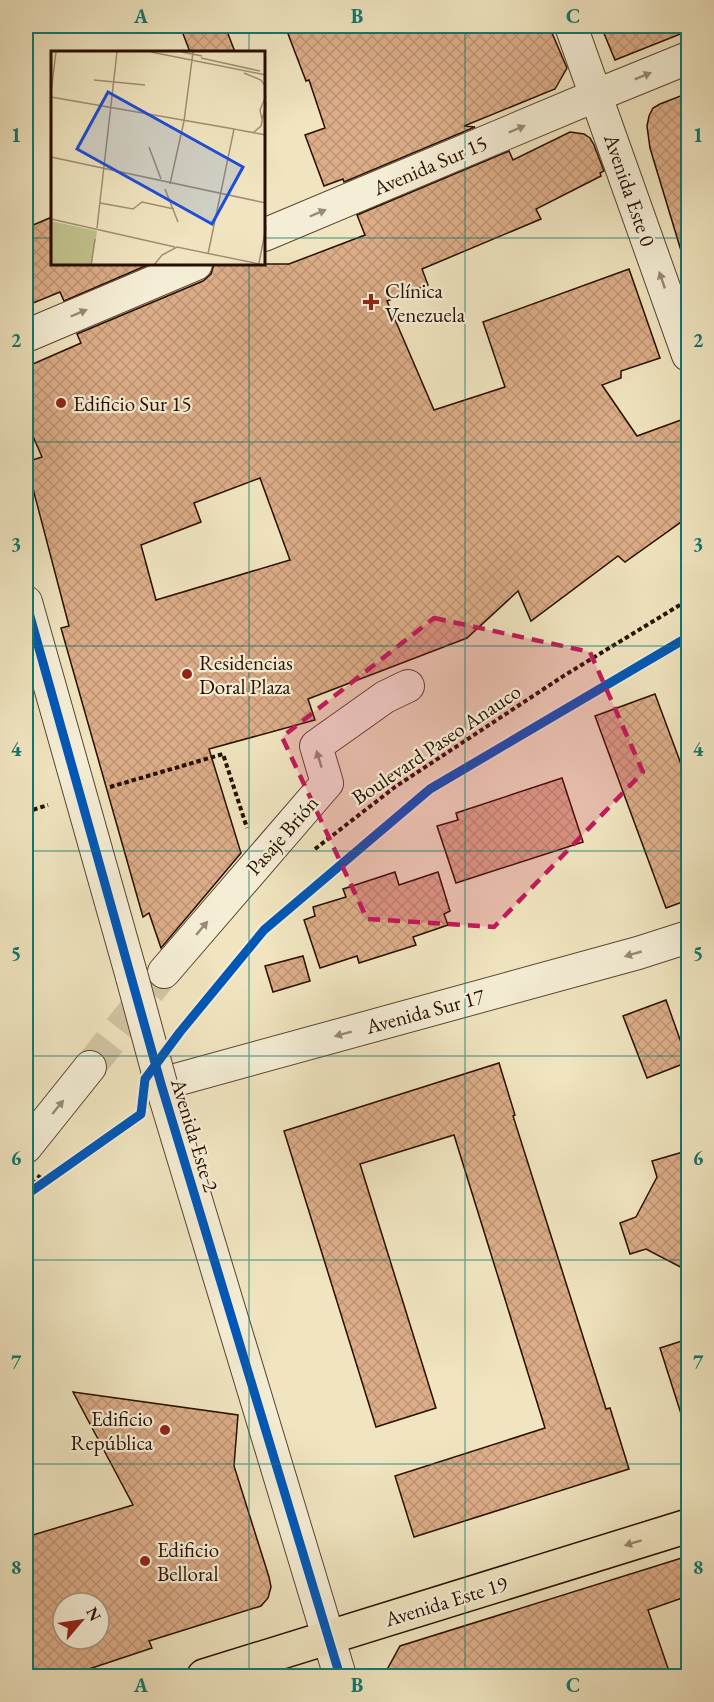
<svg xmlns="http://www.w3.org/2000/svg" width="714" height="1702" viewBox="0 0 714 1702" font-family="'EB Garamond',serif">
	<defs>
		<pattern id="building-cross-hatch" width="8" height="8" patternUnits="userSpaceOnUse" patternTransform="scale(1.5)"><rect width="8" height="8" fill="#dcad88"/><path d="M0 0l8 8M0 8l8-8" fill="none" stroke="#bd9474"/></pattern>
	</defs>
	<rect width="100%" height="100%" fill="#f0e5c0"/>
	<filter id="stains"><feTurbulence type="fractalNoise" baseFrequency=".00333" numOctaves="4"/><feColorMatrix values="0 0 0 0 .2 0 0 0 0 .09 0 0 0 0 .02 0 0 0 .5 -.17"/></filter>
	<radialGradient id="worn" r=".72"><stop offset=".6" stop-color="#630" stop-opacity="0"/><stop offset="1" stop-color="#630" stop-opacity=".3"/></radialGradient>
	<g fill="url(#building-cross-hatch)" stroke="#280e00" stroke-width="1.5" fill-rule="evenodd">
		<polygon points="180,26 225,26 235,52 190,52"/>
		<polygon points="285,26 549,26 567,68 555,89 464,126 475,127 344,182 343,179 324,186 305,135 325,128 309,80 306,81"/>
		<polygon points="601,26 688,26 688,31 615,60"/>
		<polygon points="688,93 688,253 682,254 650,148 647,126 649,116 653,108 660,104"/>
		<path d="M570 132 584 134 590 138 594 145 604 171 600 173 601 176 536 209 541 219 422 269 428 285 387 301 434 410 505 387 483 322 629 269 660 358 621 371V378L602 385 637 436 681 420 688 443V517L625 562 618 556 531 621 518 591 467 638 308 699 315 720 209 749 241 853 161 948 149 913 143 917 61 628 69 626 26 462 42 457 26 420V367L81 343 77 334 203 281 211 274 214 264H289L365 235 357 215 509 151 513 160ZM260 478 290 560 156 600 141 545 201 522 194 503Z"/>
		<polygon points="52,217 52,264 150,264 64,301 60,292 26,306 26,228"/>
		<polygon points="655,694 681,764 688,761 688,900 666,908 595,716"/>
		<polygon points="562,778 583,842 456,883 437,826 458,820 456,813"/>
		<polygon points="395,872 399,885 438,872 450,911 444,914 448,925 413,937 416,945 359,963 357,956 320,968 304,920 315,916 313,907 346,897 343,889"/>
		<polygon points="303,956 310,981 273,992 265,966"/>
		<polygon points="666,1000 688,1062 647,1078 623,1016"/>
		<polygon points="499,1063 515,1115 513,1116 606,1409 610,1408 629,1469 414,1537 395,1476 545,1428 454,1135 360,1164 436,1408 376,1427 284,1131"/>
		<polygon points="683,1152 688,1169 688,1271 646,1249 630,1254 620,1223 636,1217 657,1177 652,1161"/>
		<polygon points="688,1339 688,1419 683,1420 660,1348"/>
		<path d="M73 1392 238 1415 234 1466 269 1577 271 1587 268 1598 261 1606 149 1641 152 1648 65 1677H26V1537L133 1505ZM63 1603H99V1639H63Z"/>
		<polygon points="688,1556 688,1596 648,1610 671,1677 383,1677 400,1646"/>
	</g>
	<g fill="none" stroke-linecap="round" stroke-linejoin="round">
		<polyline stroke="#d2c5a3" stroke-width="32" stroke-dasharray="32 16" stroke-linecap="butt" points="90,1067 164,972"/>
		<g stroke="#5a4430" stroke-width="34">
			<g id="minor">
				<polyline points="571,26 688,355"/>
				<polyline points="264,235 597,95 688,58"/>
				<polyline points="26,336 196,264"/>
				<polyline points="26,602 132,977"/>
				<polyline points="164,972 327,783 316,746 385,697 408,686"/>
				<polyline points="26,1147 90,1067"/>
				<polyline points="340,1676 161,1084 638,953 688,937"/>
			</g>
		</g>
		<g stroke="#280e00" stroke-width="36">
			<polyline id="major" points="204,1676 688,1526"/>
		</g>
		<g stroke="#280e00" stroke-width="4" stroke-dasharray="4.5 3" stroke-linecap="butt">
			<polyline points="110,787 223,754 247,828"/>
			<polyline points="26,812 48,805"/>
			<polyline points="315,849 395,787 565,675 688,600"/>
			<polyline points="26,1197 40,1175"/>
		</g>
		<use href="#minor" stroke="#f5eed6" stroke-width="32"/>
		<use href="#major" stroke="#f0e5c0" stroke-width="33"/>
		<g stroke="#5a4430" stroke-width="34" stroke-linecap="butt">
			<polyline id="minor-bridge" points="132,977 161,1084"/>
		</g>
		<use href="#minor-bridge" stroke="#f5eed6" stroke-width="32"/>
		<g stroke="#f5eed6" stroke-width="13">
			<g id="cycleway">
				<polyline points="26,602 161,1084 340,1676"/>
				<polyline points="26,1195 141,1114 145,1079 180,1032 264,930 430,789 688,637"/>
			</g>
		</g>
		<use href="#cycleway" stroke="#0057b8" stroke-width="9"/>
	</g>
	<defs><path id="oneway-solid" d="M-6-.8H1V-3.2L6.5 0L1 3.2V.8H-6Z" transform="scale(1.5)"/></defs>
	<g fill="#998976">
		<use href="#oneway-solid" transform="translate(643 76) rotate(-22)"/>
		<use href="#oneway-solid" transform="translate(517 129) rotate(-23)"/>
		<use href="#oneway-solid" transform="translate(318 213) rotate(-23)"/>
		<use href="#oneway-solid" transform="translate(662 280) rotate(-109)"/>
		<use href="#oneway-solid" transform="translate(79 313) rotate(-23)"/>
		<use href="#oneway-solid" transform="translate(319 759) rotate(-107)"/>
		<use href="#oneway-solid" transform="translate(202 928) rotate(-50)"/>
		<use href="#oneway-solid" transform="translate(633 954) rotate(164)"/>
		<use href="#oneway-solid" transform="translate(343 1034) rotate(165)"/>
		<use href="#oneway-solid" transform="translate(58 1107) rotate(-51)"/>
	</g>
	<use fill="#96846a" href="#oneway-solid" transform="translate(633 1543) rotate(163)"/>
	<path fill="#c2185b" fill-opacity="0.2" stroke="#c2185b" stroke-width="4.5" stroke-dasharray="12 8" stroke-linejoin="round" d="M434 618 590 652 643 772 494 927 367 919 282 737Z"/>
	<path fill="none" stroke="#0f766e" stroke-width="1.5" stroke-opacity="0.55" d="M249 26V52M465 26V1676M26 238H52M264 238H688M249 264V1676M26 442H688M26 646H688M26 851H688M26 1056H688M26 1260H688M26 1464H688"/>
	<g fill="#8f2418" stroke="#f5eed6" stroke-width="2">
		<path d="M368 293h6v6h6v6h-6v6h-6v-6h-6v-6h6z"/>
		<circle cx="61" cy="403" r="6"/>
		<circle cx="187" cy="674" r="6"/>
		<circle cx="165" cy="1430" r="6"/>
		<circle cx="145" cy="1561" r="6"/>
	</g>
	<g text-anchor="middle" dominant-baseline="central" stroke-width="4.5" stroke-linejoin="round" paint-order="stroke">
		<g font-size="21" fill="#280e00" stroke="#f5eed6">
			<text transform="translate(430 165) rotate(-23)">Avenida Sur 15</text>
			<text transform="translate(630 190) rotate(71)">Avenida Este 0</text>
			<text transform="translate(436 744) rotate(-34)">Boulevard Paseo Anauco</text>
			<text transform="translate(282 835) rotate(-49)">Pasaje Brión</text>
			<text transform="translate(425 1011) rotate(-15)">Avenida Sur 17</text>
			<text transform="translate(195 1135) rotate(73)">Avenida Este 2</text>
			<text transform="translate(446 1601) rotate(-17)">Avenida Este 19</text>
		</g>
		<g font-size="21" fill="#280e00" stroke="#f5eed6" text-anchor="start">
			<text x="385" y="290">Clínica<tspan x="385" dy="24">Venezuela</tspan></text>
			<text x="73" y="403">Edificio Sur 15</text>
			<text x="199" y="662">Residencias<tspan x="199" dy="24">Doral Plaza</tspan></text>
			<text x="153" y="1418" text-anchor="end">Edificio<tspan x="153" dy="24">República</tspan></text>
			<text x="157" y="1549">Edificio<tspan x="157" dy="24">Belloral</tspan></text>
		</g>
	</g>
	<g transform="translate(51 51)">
		<rect width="214" height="214" fill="#f0e5c0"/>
		<path d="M0 170 46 180 41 214H0Z" fill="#c1c28d"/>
		<path fill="none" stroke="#a08f73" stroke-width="1.5" d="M100 1 215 24M131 1 151 5M150 7 209 20M193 22 210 29 215 36M43 29 94 34M0 41 5 1M0 46 183 78M211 68 209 59 215 45M203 81 210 75 215 52M98 96 110 128M0 106 215 152M119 133 133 70 142 1M114 138 127 171M49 152 82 158 91 151 123 158M0 168 124 196M46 177 66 1M157 203 183 78 215 84M208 212 215 176M40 214 44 188M103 214 111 204 126 196 213 214"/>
		<path fill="#1d4ed8" fill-opacity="0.15" stroke="#1d4ed8" stroke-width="3" d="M57 41 192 116 161 173 26 98Z"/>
		<rect width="214" height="214" fill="none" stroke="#280e00" stroke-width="3"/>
	</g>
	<rect width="714" height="1702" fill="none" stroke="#f0e5c0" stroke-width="66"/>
	<g transform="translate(81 1621) rotate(61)"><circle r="28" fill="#f5eed6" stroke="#a39480" stroke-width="1.5"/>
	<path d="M0-4.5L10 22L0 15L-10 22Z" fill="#8f2418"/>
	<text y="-9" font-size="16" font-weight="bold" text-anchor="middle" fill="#280e00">N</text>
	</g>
	<rect x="33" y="33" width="648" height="1636" fill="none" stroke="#0f766e" stroke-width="2"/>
	<g font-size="20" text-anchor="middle" font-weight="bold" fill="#0f766e">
		<text x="141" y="23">A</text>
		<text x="357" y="23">B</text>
		<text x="573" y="23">C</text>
		<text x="16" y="142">1</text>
		<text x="698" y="142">1</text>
		<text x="16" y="347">2</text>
		<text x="698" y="347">2</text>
		<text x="16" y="551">3</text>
		<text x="698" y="551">3</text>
		<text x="16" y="756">4</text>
		<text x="698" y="756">4</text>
		<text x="16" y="960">5</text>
		<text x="698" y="960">5</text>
		<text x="16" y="1165">6</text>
		<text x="698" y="1165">6</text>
		<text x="16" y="1369">7</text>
		<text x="698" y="1369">7</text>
		<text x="16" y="1574">8</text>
		<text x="698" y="1574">8</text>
		<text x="141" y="1692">A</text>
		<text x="357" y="1692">B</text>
		<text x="573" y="1692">C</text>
	</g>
	<rect width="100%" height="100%" filter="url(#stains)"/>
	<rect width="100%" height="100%" fill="url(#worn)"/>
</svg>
